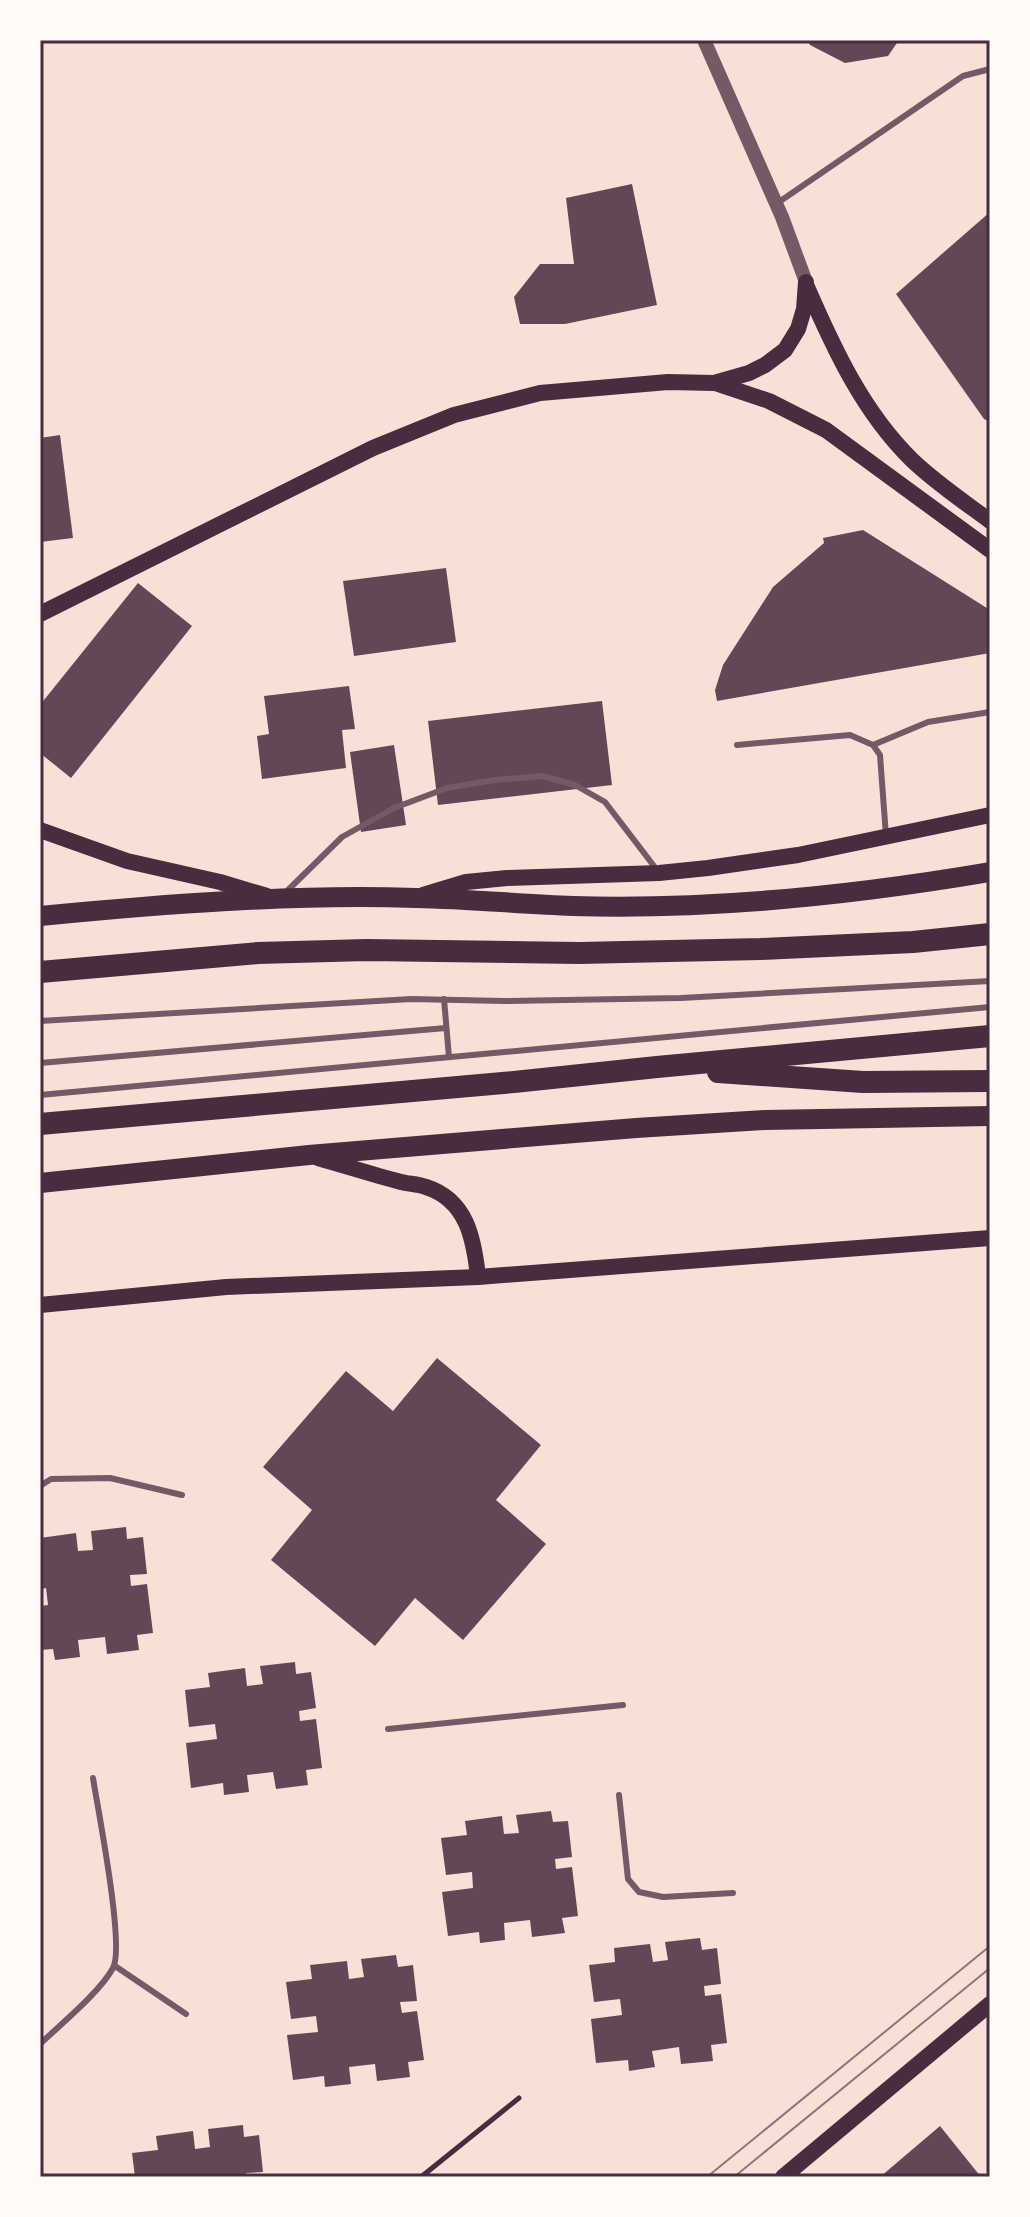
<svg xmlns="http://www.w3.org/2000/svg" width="1030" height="2217" viewBox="0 0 1030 2217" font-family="Merriweather,serif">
	<rect width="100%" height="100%" fill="#f7e1d7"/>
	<g fill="#644757">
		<polygon points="807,40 899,40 888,56 845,63 810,45"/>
		<polygon points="632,184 657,305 565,324 520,324 514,297 540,264 574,264 566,198"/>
		<polygon points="990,212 990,422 984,419 896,294"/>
		<polygon points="60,435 73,538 40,542 40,438"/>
		<polygon points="863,530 990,610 990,653 717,701 715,690 723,665 773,587 824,543 823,538"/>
		<polygon points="446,568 456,642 354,656 343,581"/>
		<polygon points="138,583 192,626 71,778 40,753 40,705"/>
		<polygon points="349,686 355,729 342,730 346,768 262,779 257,736 269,734 264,696"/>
		<polygon points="602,701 612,785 438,805 428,721"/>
		<polygon points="394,745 406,825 361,832 350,752"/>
		<polygon points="437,1358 541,1445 496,1500 546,1544 463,1640 415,1598 375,1646 271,1560 312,1510 263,1467 346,1371 393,1411"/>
		<polygon points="126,1527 127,1539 143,1537 147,1574 130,1575 131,1586 147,1584 153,1633 137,1635 139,1650 107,1654 105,1637 78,1640 80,1657 55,1660 53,1649 40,1650 40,1606 48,1605 46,1588 40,1589 40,1538 76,1533 78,1551 93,1550 91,1531"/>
		<polygon points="295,1662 296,1674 311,1672 316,1708 299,1711 300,1721 316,1719 322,1768 306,1770 308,1785 276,1789 273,1772 247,1775 249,1792 224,1795 223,1783 191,1788 186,1743 217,1739 215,1724 189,1727 185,1690 210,1687 208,1673 245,1668 247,1686 263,1684 260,1666"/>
		<polygon points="551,1811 553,1822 568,1821 572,1857 555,1859 556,1869 572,1867 578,1916 562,1918 565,1933 532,1937 530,1920 504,1923 505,1940 480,1943 479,1932 448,1936 442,1892 473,1888 472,1872 446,1875 441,1838 467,1835 465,1821 502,1816 504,1834 519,1833 516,1815"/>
		<polygon points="700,1938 702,1950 717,1948 721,1984 704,1986 705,1996 721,1994 727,2043 711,2045 713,2061 681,2064 679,2047 652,2051 655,2067 629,2071 628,2060 596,2063 591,2019 622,2015 620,1999 594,2002 589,1965 615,1962 614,1948 650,1944 653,1962 668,1960 665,1942"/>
		<polygon points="396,1955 398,1967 413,1965 417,2001 400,2002 402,2013 417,2011 424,2060 408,2062 410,2077 377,2081 375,2064 349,2067 351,2084 325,2087 324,2076 293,2080 287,2035 318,2032 316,2016 291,2019 286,1982 312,1979 310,1965 347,1961 349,1979 364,1977 361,1959"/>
		<polygon points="243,2125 244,2137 259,2135 263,2172 246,2173 247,2177 135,2177 132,2153 158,2150 156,2136 193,2131 195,2149 210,2147 208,2129"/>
		<polygon points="940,2126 981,2177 880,2177"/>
	</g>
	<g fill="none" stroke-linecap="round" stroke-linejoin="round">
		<polyline stroke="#4a2c40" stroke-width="5" points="421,2177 519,2098"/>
		<g stroke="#755966" stroke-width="6">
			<polyline points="776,204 963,76 990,69"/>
			<polyline points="737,745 850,735 873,745 880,755 886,836"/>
			<polyline points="873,745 928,722 990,712"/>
			<polyline points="286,892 342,837 394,808 447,788 495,780 542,776 575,785 605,802 657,870"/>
			<polyline points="444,999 449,1057"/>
			<polyline points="40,1021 411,999 504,1001 681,998 990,981"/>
			<polyline points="40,1063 446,1028"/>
			<polyline points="40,1095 990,1007"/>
			<polyline points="40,1486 51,1479 110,1478 182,1495"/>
			<polyline points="388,1729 623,1705"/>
			<polyline points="619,1795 628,1879 639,1892 663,1897 733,1893"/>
			<polyline points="115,1966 186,2014"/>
			<path d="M40 2044C61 2024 100 1992 113 1968 125 1946 98 1810 93 1778"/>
		</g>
		<polyline stroke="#755966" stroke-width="14" points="704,40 782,217 806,282"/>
		<g stroke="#4a2c40" stroke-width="16">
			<path d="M807 287C834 349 863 412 912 460 936 483 963 501 990 521"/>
			<polyline points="715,383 769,401 826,430 990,550"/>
			<polyline points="40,614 373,448 454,415 540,393 668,382 714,383 749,373 765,365 785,350 798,329 804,309 806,282"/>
			<polyline points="40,830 127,861 220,882 267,896"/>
			<polyline points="423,895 466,882 507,878 659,873 708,868 798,855 990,815"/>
			<path d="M318 1158C346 1166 374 1175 401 1182 409 1184 418 1184 426 1187 467 1200 474 1239 478 1277"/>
			<polyline points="40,1305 226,1287 478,1277 990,1238"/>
			<polyline points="783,2177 990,2004"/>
		</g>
		<g stroke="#4a2c40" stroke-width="20">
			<path d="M40 916C164 904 291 894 416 898 468 899 521 904 573 906 710 910 855 895 990 872"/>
			<polyline points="40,1183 309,1155 636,1128 765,1120 990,1116"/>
		</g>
		<g stroke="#4a2c40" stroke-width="22">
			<polyline points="40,972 258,953 367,950 579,953 761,949 913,942 990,934"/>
			<polyline points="718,1072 863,1082 990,1081"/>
			<polyline points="40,1124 514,1082 657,1067 990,1036"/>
		</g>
		<g stroke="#8f747c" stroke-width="2">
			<polyline points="707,2177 990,1946"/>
			<polyline points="734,2177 990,1968"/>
		</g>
	</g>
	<rect width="1030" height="2217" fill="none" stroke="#fffaf5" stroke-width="84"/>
	<rect x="42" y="42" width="946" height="2133" fill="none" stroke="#4a2c40" stroke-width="3"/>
</svg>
